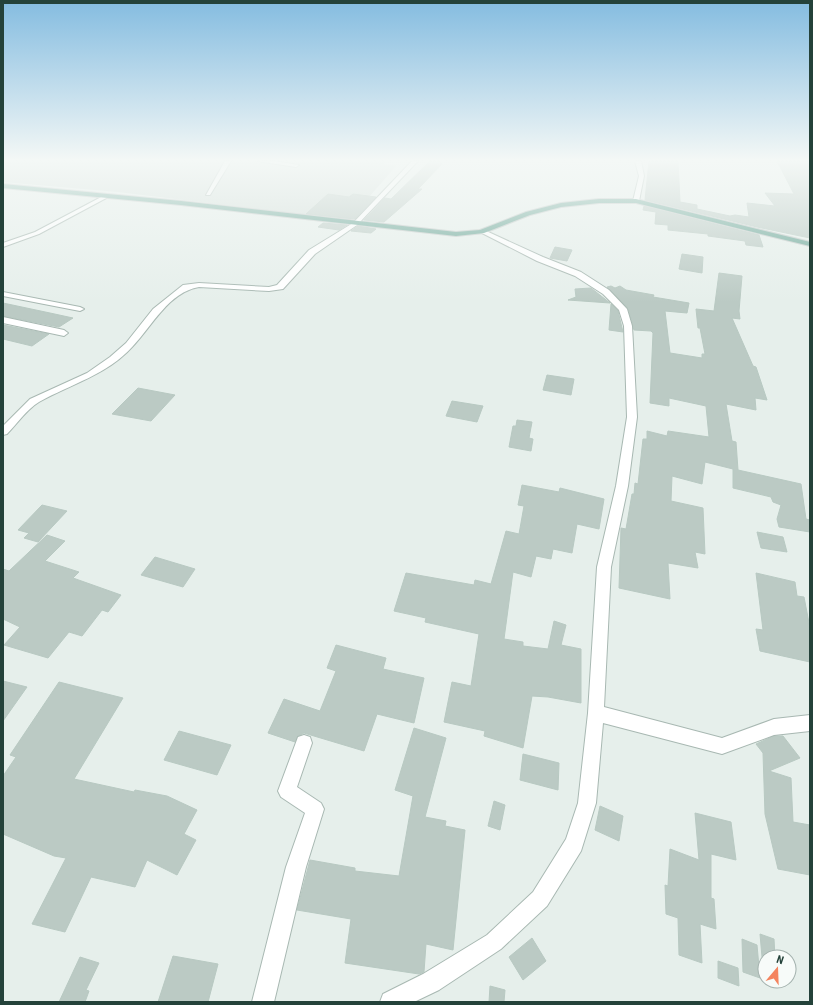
<svg xmlns="http://www.w3.org/2000/svg" width="813" height="1005" viewBox="0 0 813 1005" font-family="'Roboto Condensed',sans-serif">
	<rect width="100%" height="100%" fill="#e6efeb"/>
	<polygon fill="#d4dfda" points="3,161 386,161 384,164 396,166 349,220 118,192 3,182"/>
	<g fill="#bbcac4" stroke="#b8c9c2">
		<polygon points="430,161 439,161 442,164 418,189 422,189 384,222 364,220 385,198 391,199"/>
		<polygon points="649,161 678,161 680,202 697,205 697,209 730,216 735,215 749,217 747,203 775,206 765,193 794,194 777,161 810,161 810,238 757,227 645,200"/>
		<polygon points="328,194 349,197 353,194 376,197 355,219 306,214"/>
		<polygon points="644,206 759,235 763,247 746,245 745,241 708,236 708,234 668,230 668,225 655,224 656,212 643,210"/>
		<polygon points="323,223 347,225 339,230 318,227"/>
		<polygon points="358,226 376,229 371,233 351,231"/>
		<polygon points="555,247 572,250 567,261 550,258"/>
		<polygon points="682,254 703,257 702,273 679,269"/>
		<polygon points="719,273 742,276 739,311 740,319 732,318 753,366 756,367 767,400 755,398 756,410 726,404 732,441 736,442 738,470 801,484 806,519 810,520 810,532 779,527 777,519 781,505 773,502 771,497 733,488 733,469 705,462 702,484 672,476 671,501 703,508 705,554 695,552 698,568 668,563 670,599 619,588 621,528 626,529 632,494 634,494 635,483 638,484 643,439 647,439 647,431 667,436 668,431 709,437 706,406 669,398 669,406 650,403 653,333 651,331 634,330 628,308 607,287 611,286 615,288 620,286 626,290 654,295 653,297 689,303 687,313 665,311 670,353 702,358 702,354 705,354 700,328 698,328 696,309 714,311"/>
		<polygon points="591,288 610,303 568,300 576,297 575,289"/>
		<polygon points="3,303 50,313 73,318 59,327 3,316"/>
		<polygon points="611,304 618,311 623,332 609,330"/>
		<polygon points="3,325 49,334 32,346 3,339"/>
		<polygon points="547,375 574,379 571,395 543,390"/>
		<polygon points="138,388 175,395 151,421 112,414"/>
		<polygon points="452,401 483,406 477,422 446,416"/>
		<polygon points="517,420 532,422 529,438 533,439 531,451 509,447 513,426 516,426"/>
		<polygon points="522,485 559,492 560,488 604,499 599,529 577,524 572,553 553,549 551,559 536,556 531,577 513,572 504,639 523,642 523,646 548,649 554,621 566,625 561,645 581,649 581,703 548,697 532,696 523,748 484,736 485,731 444,722 452,682 471,686 479,634 425,622 426,618 394,611 406,573 474,585 475,580 491,584 506,531 519,534 524,506 518,505"/>
		<polygon points="42,505 67,511 38,542 24,538 29,533 18,530"/>
		<polygon points="757,532 783,537 787,552 761,548"/>
		<polygon points="47,535 65,541 45,561 79,572 73,578 121,595 108,612 102,610 82,636 69,632 48,658 4,645 20,627 3,619 3,569 9,571"/>
		<polygon points="155,557 195,569 183,587 141,575"/>
		<polygon points="756,573 795,582 797,596 804,597 810,628 810,662 760,651 756,629 763,630"/>
		<polygon points="336,645 386,658 383,669 424,678 414,723 377,714 364,751 304,733 298,736 295,742 268,733 284,699 320,711 336,671 327,668"/>
		<polygon points="3,681 27,687 3,721"/>
		<polygon points="59,682 123,698 74,779 134,792 135,790 167,796 197,810 184,834 196,840 177,875 147,860 135,887 91,877 65,932 32,924 66,858 54,856 3,834 3,776 16,757 10,755"/>
		<polygon points="414,728 446,738 425,817 446,821 445,826 465,830 453,950 426,944 424,972 419,974 345,963 351,919 297,910 310,860 355,868 355,871 399,876 413,796 395,790"/>
		<polygon points="179,731 231,745 217,775 164,760"/>
		<polygon points="774,736 783,736 800,758 769,771 791,778 793,822 810,825 810,875 778,869 765,814 763,753 756,744"/>
		<polygon points="523,754 559,763 558,790 520,780"/>
		<polygon points="494,801 505,805 500,830 488,826"/>
		<polygon points="600,806 623,816 619,841 595,830"/>
		<polygon points="695,813 731,822 736,860 711,854 711,898 714,899 716,929 700,924 702,963 679,955 678,918 666,914 665,885 668,886 670,849 699,860"/>
		<polygon points="760,934 774,939 775,957 762,957"/>
		<polygon points="532,938 546,961 523,980 509,957"/>
		<polygon points="742,939 757,945 760,978 743,972"/>
		<polygon points="173,956 218,964 208,1002 158,1002"/>
		<polygon points="80,957 99,963 86,990 89,991 85,1002 59,1002"/>
		<polygon points="718,961 738,968 739,986 718,978"/>
		<polygon points="490,986 505,990 504,1002 489,1002"/>
	</g>
	<g fill="none" stroke-linecap="round" stroke-linejoin="round">
		<g stroke="#a8b8b2" stroke-width="2">
			<g id="minor">
				<polygon points="225,161 231,161 210,195 206,195"/>
				<polygon points="257,161 273,161 299,165 296,167"/>
				<path d="M412 161H418L357 225 315 254 283 289 269 291 199 287C169 292 152 326 133 346 107 375 71 384 39 402 27 409 16 425 7 434L3 435V426L30 399 87 373 110 357 126 343 153 309 183 285 199 283 269 287 277 285 309 250 353 223Z"/>
				<polygon points="635,161 641,161 644,176 639,201 636,203 633,201 639,176"/>
				<polygon points="105,195 110,196 39,234 3,247 3,243 35,232"/>
				<polygon points="480,230 484,230 543,257 581,272 609,290 627,309 632,326 637,417 628,486 611,567 604,707 722,738 774,719 810,715 810,731 774,735 722,754 603,723 596,803 581,851 547,906 501,949 439,990 414,1002 380,1002 383,994 423,974 487,935 533,892 566,839 578,803 588,713 597,567 616,486 627,417 624,326 619,310 603,294 575,276 537,261 480,232"/>
				<polygon points="3,292 80,307 84,309 80,311 3,296"/>
				<polygon points="3,317 64,330 68,333 64,336 3,323"/>
				<polygon points="304,735 310,737 312,743 297,787 321,803 324,809 306,867 274,1002 252,1002 286,867 305,813 281,797 278,791 298,737"/>
			</g>
		</g>
		<g stroke="#c2cac8" stroke-width="2">
			<polygon id="major" points="3,184 181,201 456,232 480,230 526,212 561,203 599,199 636,199 810,242 810,246 636,203 599,203 561,207 530,215 484,233 456,236 181,205 3,188"/>
		</g>
		<use href="#minor" fill="#fff" fill-rule="evenodd"/>
		<use href="#major" fill="#6aa596" fill-rule="evenodd"/>
	</g>
	<linearGradient id="sky" x2="0" y2="1"><stop stop-color="#84bce0"/><stop offset="0.53" stop-color="#f4f8f6"/><stop offset="1" stop-color="#f4f8f6" stop-opacity="0"/></linearGradient>
	<rect width="813" height="302" fill="url(#sky)"/>
	<rect width="813" height="1005" fill="none" stroke="#24423a" stroke-width="8"/>
	<g transform="translate(777 969) rotate(19)"><circle r="19" fill="#f7fbf9" stroke="#a3b1ad"/>
	<path d="M0-3L7 15L0 10L-7 15Z" fill="#f4845f"/>
	<text y="-6" font-size="11" font-weight="bold" text-anchor="middle" fill="#24423a">N</text>
	</g>
</svg>
